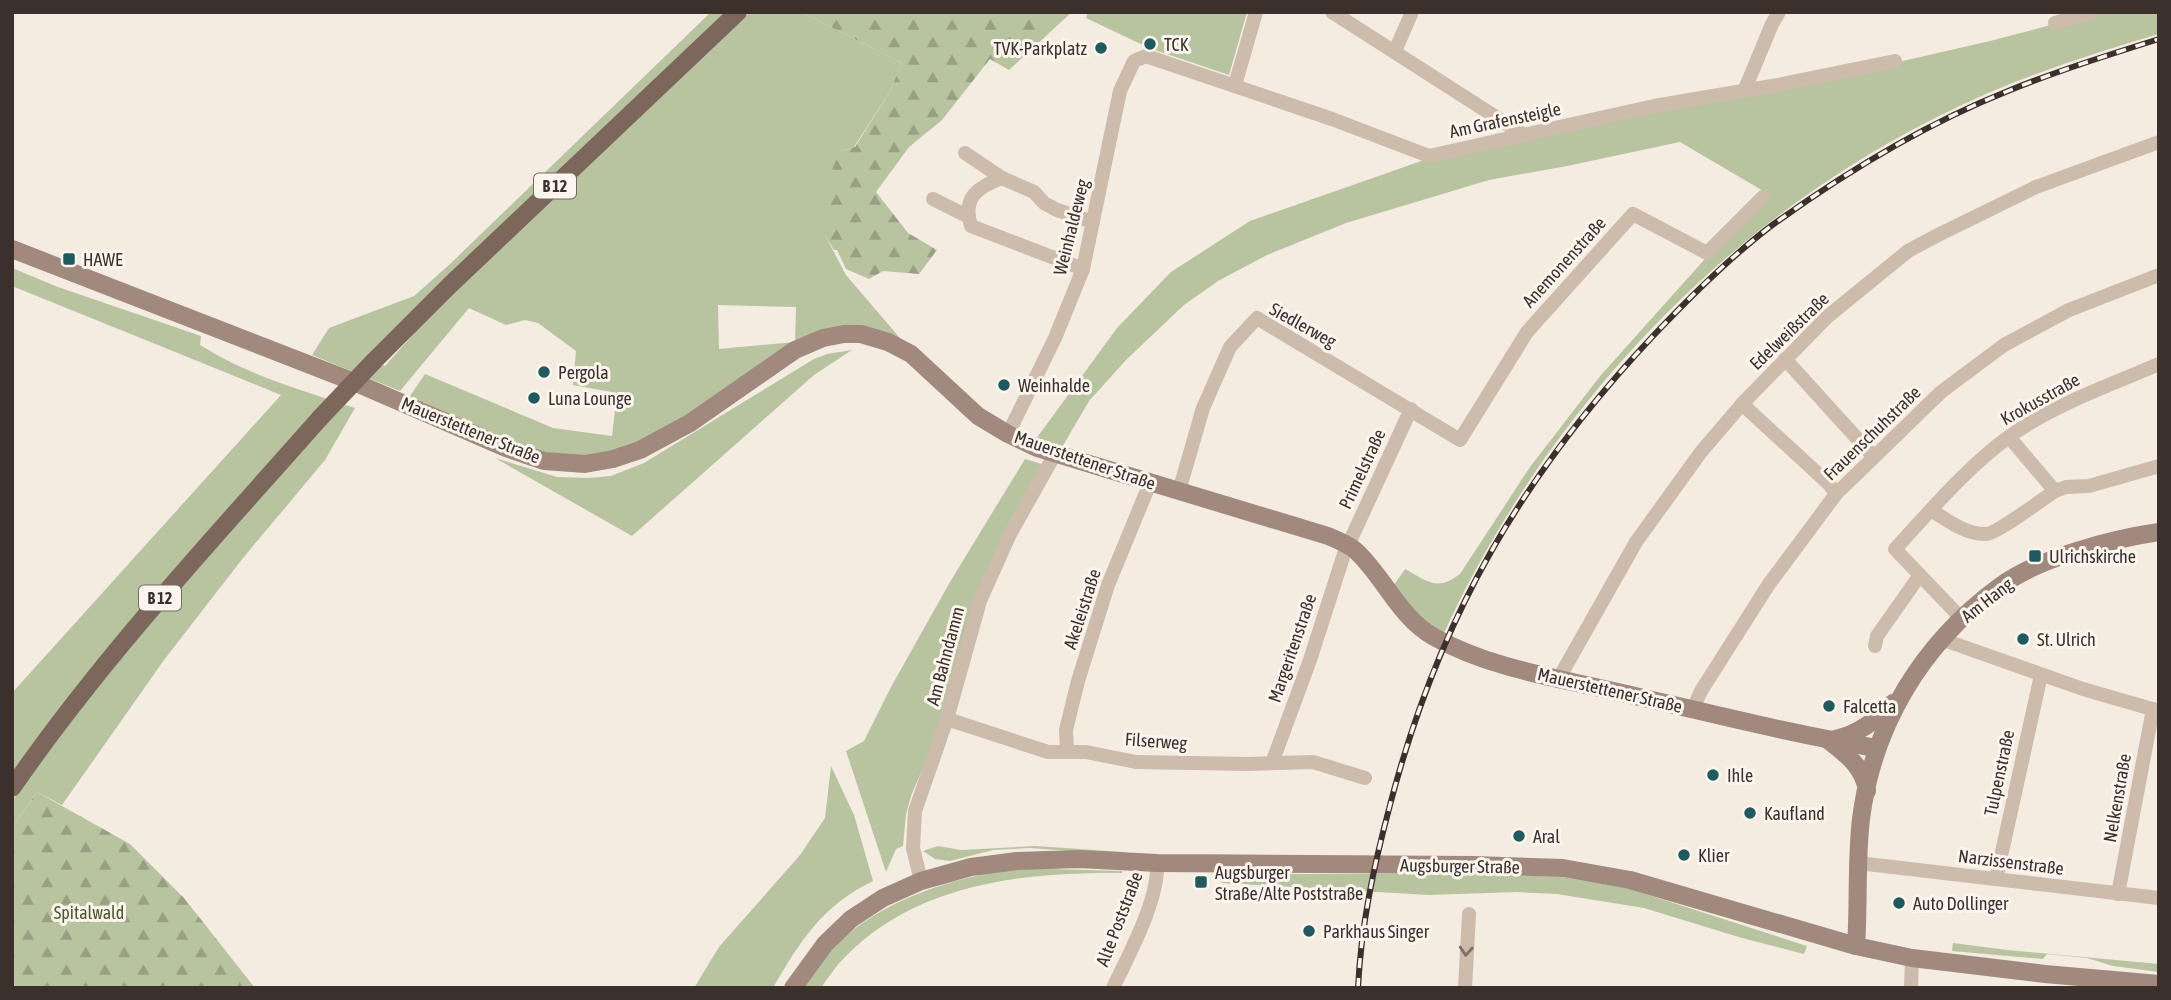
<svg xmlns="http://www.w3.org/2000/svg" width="2171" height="1000" viewBox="0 0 2171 1000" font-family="'Asap Condensed',sans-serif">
	<defs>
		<pattern id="forest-firs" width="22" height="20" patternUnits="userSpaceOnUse" patternTransform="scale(1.75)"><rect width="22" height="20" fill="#b8c4a0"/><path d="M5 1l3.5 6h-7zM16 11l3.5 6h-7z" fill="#97a083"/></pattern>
	</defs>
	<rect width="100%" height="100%" fill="#f4ebe1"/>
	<g fill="#b8c4a0" fill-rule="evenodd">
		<path d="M711 12H729L367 357 385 366 433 312 750 12H801L902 63 889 93 854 147 840 151 826 237 846 275 905 344 844 329 640 446 565 460 508 441 410 396 425 374 553 428 612 436 617 393 573 385 576 351 538 323 525 320 506 325 469 308 400 391 312 355 329 328 414 296 449 265ZM718 305 796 307 795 342 719 349Z"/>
		<polygon points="1088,12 1247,12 1229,75 1149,48 1086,18"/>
		<path d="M2100 12H2159V34C2084 56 2011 80 1941 115 1721 224 1545 413 1443 635L1430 627 1392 588 1405 569C1427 581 1437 592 1460 574L1530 467 1601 375 1765 192 1680 142 1567 166 1489 180 1346 223 1267 255 1218 281 1184 305 1126 360 1089 401 1061 449 1036 439 1117 328 1171 272 1250 221 1427 159 1868 69 1990 41Z"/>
		<path d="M12 268 58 287 201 336 200 345C247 375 302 390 355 408L325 460 243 558 164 660 62 805 37 792 12 828V801L44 758 12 778V693L281 395 12 286Z"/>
		<polygon points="852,350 814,375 632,536 495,458 557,477 588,478 611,476 644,463 814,359 827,354"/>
		<polygon points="1025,459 1045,465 1006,531 944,718 911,796 906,814 903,846 896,849 886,872 846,751 864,741 891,687 950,582"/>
		<path d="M831 766 854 815 873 881C823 905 800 941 773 988H694L719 947 800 855 825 818Z"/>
		<polygon points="938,846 961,850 1035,846 1124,852 1124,855 1030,848 993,850 950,861 935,859 923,851"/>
		<path d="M1017 868 1122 871V873C1024 872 916 883 844 958 835 967 828 978 821 988H802C812 975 820 960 831 949 882 899 949 879 1017 868Z"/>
		<polygon points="1244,874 1489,874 1562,877 1627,888 1807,946 1804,954 1742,938 1644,908 1557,894 1516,892 1429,895 1222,883 1219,880"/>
		<polygon points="1953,943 2007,950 2159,964 2159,972 2113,966 2087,958 2047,954 2043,959 1952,951"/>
	</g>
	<g fill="url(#forest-firs)">
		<polygon points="801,12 1072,12 1009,70 990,59 942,120 909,147 876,192 908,233 937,250 919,274 883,271 869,279 846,269 837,250 834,250 826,237 819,200 840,151 855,147 889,93 902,63"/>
		<polygon points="37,792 130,844 184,898 255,988 12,988 12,828"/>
	</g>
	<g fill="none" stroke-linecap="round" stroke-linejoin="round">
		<g stroke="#cdbbac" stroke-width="14">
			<polyline points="1332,12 1524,135"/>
			<polyline points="2055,23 2092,12"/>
			<polyline points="1395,51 1412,12"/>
			<polyline points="1235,85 1256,12"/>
			<polyline points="1745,89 1772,24 1779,12"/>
			<polyline points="965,153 1002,178"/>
			<polyline points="933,199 967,216"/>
			<path d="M1083 269 971 226C962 197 978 187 1002 178L1034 192 1044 203 1057 210 1093 222"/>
			<polyline points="1785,359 1873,456"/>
			<polyline points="1742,404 1829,484 1836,494"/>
			<polyline points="1008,434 1055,338 1083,269 1120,91 1134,61 1146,56 1332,119 1429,156 1654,106 1778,85 1895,61"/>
			<polyline points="2009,437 2055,491"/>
			<polyline points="1179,491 1203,408 1230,347 1257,318 1460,440 1527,332 1633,214 1707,253 1763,197"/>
			<path d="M1931 510C1947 520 1966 535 1986 534 1996 534 2043 499 2055 491L2066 487 2089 486 2159 466"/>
			<path d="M1962 619 1895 549C1931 510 1967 467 2010 436 2055 404 2108 386 2159 364"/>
			<polyline points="1941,639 2083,689 2159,711"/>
			<polyline points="1875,646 1877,636 1920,575"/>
			<polyline points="1559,678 1636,542 1701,452 1742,404 1827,317 1908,251 1940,234 2036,187 2159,142"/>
			<polyline points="1693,709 1701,691 1769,584 1836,494 1941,392 2004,345 2069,310 2159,275"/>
			<polyline points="947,719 1048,752 1086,752 1136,762 1248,764 1313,762 1365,778"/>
			<polyline points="1067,751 1066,730 1078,681 1108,585 1150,483"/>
			<polyline points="1272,763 1310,660 1344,554 1411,409"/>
			<polyline points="1858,863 2159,898"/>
			<polyline points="1996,879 2041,675"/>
			<polyline points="921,881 913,848 915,811 947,719 980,601 1010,534 1055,454"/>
			<polyline points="2118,894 2153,709"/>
			<path d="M1113 988C1129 954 1159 900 1157 863"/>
			<polyline points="1465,988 1469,914"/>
			<polyline points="1911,988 1912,958"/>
		</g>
		<g stroke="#a18a7d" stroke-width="18">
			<path d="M12 249 354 382 506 448 544 461 585 464 613 459 640 450 690 423 795 350 823 338 844 334H861L888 342 911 354 978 416 1008 434 1037 448 1328 536C1338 540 1348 544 1356 551 1385 578 1398 616 1434 637 1491 669 1559 678 1622 693 1706 712 1791 734 1876 748"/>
			<path d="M1835 739C1860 734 1875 720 1893 703"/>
			<path d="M1828 740C1846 754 1864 767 1867 791"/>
			<path d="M1856 946C1859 904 1856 861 1861 819 1873 724 1922 644 1999 587 2038 558 2111 539 2159 532"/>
			<polyline points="793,988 825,944 851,919 883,898 921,881 971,867 1017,861 1079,859 1157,863 1473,865 1563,868 1630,880 1856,946 1912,958 2045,974 2159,984"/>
		</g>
		<g stroke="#7d675c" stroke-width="18">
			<polyline points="374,361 449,286 738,12"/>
			<path d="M12 788C104 655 214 538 320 418"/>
		</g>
		<g stroke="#3b302b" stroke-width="6">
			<path id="rail" d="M1358 988C1361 925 1374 865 1390 805 1439 617 1522 475 1654 335 1691 296 1729 258 1771 226 1843 174 1925 124 2008 91 2057 71 2108 55 2159 39"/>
		</g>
		<use href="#rail" stroke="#fbf5ee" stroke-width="3.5" stroke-dasharray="10" stroke-linecap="butt"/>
		<polyline stroke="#7d675c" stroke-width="18" points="320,418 374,361"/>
	</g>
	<defs><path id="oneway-chevron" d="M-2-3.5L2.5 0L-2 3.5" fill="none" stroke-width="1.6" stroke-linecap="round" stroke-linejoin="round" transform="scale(1.75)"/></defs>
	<use stroke="#7d6f65" href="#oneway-chevron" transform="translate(1466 951) rotate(94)"/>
	<g fill="#1f5a5e" stroke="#fbf5ee" stroke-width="2.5">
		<circle cx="1150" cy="44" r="7"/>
		<circle cx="1101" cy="48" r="7"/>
		<rect x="62" y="252" width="14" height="14" rx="3.5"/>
		<circle cx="544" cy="372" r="7"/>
		<circle cx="1004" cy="385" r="7"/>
		<circle cx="534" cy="398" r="7"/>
		<rect x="2028" y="549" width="14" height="14" rx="3.5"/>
		<circle cx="2023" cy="639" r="7"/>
		<circle cx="1829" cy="706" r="7"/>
		<circle cx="1713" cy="775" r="7"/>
		<circle cx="1750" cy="813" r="7"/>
		<circle cx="1519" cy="836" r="7"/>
		<circle cx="1684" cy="855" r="7"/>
		<rect x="1194" y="875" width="14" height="14" rx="3.5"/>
		<circle cx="1899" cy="903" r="7"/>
		<circle cx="1309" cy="931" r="7"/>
	</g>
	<g text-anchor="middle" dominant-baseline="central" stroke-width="6" stroke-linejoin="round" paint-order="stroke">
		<g fill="#fbf5ee" stroke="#756b66" stroke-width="2">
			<rect x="534" y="173.5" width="42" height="25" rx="5"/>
			<rect x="139" y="585.5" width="42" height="25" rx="5"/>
		</g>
		<g font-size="16" font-weight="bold" fill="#3b302b">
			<text x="555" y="186">B 12</text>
			<text x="160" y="598">B 12</text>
		</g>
		<g font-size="18" fill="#3b302b" stroke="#fbf5ee" text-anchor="start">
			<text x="1164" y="44">TCK</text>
			<text x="1087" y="48" text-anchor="end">TVK-Parkplatz</text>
			<text x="83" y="259">HAWE</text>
			<text x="558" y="372">Pergola</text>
			<text x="1018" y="385">Weinhalde</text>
			<text x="548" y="398">Luna Lounge</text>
			<text x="2049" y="556">Ulrichskirche</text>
			<text x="2037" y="639">St. Ulrich</text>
			<text x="1843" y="706">Falcetta</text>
			<text x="1727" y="775">Ihle</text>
			<text x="1764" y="813">Kaufland</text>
			<text x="1533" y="836">Aral</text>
			<text x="1698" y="855">Klier</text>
			<text x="1215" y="872">Augsburger<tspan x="1215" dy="21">Straße/Alte Poststraße</tspan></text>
			<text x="1913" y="903">Auto Dollinger</text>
			<text x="1323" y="931">Parkhaus Singer</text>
		</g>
		<g font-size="18" fill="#3b302b" stroke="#fbf5ee">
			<text transform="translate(1505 120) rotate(-12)">Am Grafensteigle</text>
			<text transform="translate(1071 227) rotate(-76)">Weinhaldeweg</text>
			<text transform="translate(1564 262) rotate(-48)">Anemonenstraße</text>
			<text transform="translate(1303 325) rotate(29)">Siedlerweg</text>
			<text transform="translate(1789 331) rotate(-44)">Edelweißstraße</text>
			<text transform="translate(2040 399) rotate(-29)">Krokusstraße</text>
			<text transform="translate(471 430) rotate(22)">Mauerstettener Straße</text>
			<text transform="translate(1872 433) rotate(-44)">Frauenschuhstraße</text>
			<text transform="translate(1085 460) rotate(19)">Mauerstettener Straße</text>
			<text transform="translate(1362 469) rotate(-65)">Primelstraße</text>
			<text transform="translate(1987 600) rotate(-38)">Am Hang</text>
			<text transform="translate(1082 609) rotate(-72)">Akeleistraße</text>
			<text transform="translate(1292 648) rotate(-71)">Margeritenstraße</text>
			<text transform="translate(945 656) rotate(-75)">Am Bahndamm</text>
			<text transform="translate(1610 690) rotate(13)">Mauerstettener Straße</text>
			<text transform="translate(1156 741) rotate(4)">Filserweg</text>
			<text transform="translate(1999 773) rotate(-78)">Tulpenstraße</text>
			<text transform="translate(2117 798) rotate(-80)">Nelkenstraße</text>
			<text transform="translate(2011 862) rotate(7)">Narzissenstraße</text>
			<text transform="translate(1460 866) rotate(1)">Augsburger Straße</text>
			<text transform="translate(1119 919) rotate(-69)">Alte Poststraße</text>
		</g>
		<g font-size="18" fill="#4a5a2e" stroke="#fbf5ee">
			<text x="89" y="912">Spitalwald</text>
		</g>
	</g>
	<rect width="2171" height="1000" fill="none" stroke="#3b302b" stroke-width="28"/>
</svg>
